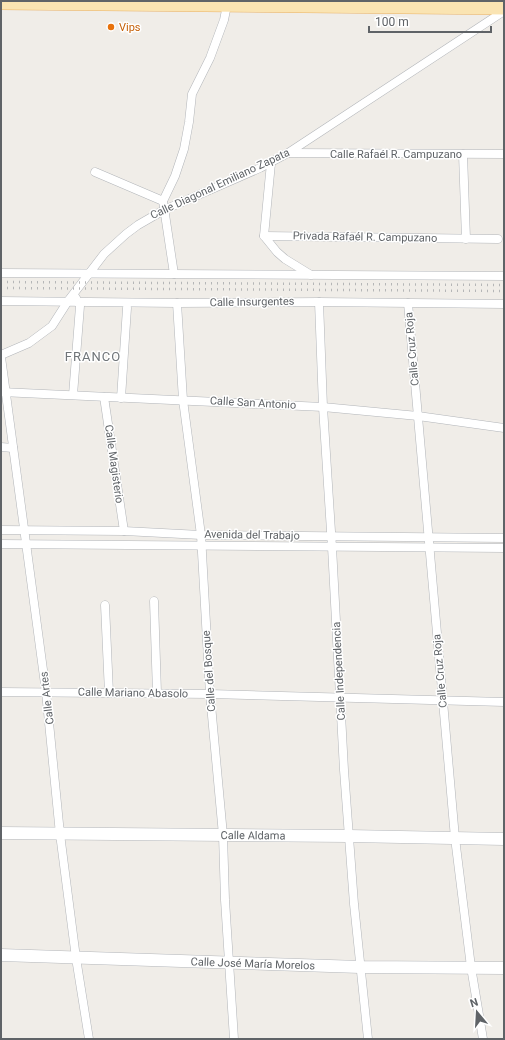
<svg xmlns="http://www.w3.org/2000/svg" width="505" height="1040" viewBox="0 0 505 1040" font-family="Roboto,sans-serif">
	<rect width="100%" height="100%" fill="#f0ede8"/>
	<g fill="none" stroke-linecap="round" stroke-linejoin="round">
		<g stroke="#b2b5b9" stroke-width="9">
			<g id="street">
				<polyline points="289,153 504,154"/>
				<polyline points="463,154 466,239"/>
				<polyline points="271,163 264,236 277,252 285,259 311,275"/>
				<polyline points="95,172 163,201"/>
				<polyline points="264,236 498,239"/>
				<polyline points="1,273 504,276"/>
				<polyline points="174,274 163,201 175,176 184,149 189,122 192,94 210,58 224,20 227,5"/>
				<polyline points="1,301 177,303 319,302 504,304"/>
				<polyline points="319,302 323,407 332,547 344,770 354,904 368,1039"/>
				<polyline points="177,303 183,400 201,535 210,694 223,835 225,900 234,1039"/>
				<polyline points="408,303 455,838 471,967 483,1039"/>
				<polyline points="1,355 29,343 52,326 68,301 104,254 126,234 138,225 164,210 260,168 288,153 504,11"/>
				<polyline points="1,357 46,692 60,834 76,958 89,1039"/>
				<polyline points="1,392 323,407 418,416 504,428"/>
				<polyline points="73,395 80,306 76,298"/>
				<polyline points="104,397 124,531"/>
				<polyline points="121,398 127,308"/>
				<polyline points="1,447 13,448"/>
				<polyline points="1,530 124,531 201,535 504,538"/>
				<polyline points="1,544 504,548"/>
				<polyline points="154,601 157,693"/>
				<polyline points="105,605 109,693"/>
				<polyline points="1,692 210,694 504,702"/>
			</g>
		</g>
		<g stroke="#b4b7bb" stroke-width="13">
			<g id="secondary">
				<path id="s1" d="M1 833 349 836 504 839"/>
				<path id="s2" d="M1 955 360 967 504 968"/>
			</g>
		</g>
		<g stroke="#e9b267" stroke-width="14">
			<polyline id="primary" points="1,3 504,8"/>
		</g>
		<use href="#street" stroke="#fff" stroke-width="8"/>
		<use href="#secondary" stroke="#fff" stroke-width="12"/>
		<use href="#primary" stroke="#fae4b2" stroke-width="13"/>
		<g stroke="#b5b6b7" stroke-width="2.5" stroke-dasharray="1 5" stroke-linecap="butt">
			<polyline points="1,282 504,285"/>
			<polyline points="1,288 504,291"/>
		</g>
	</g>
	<circle fill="#e8710a" stroke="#fff" stroke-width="1.5" cx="111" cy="27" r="4"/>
	<g text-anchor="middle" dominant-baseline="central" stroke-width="3" stroke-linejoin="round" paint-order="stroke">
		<g font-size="11" fill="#c56008" stroke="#fff" text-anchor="start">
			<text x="119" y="27">Vips</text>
		</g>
		<g font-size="11" fill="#5f6367" stroke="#fff">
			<text x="396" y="154">Calle Rafaél R. Campuzano</text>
			<text transform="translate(220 184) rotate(-25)">Calle Diagonal Emiliano Zapata</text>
			<text transform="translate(365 237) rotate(1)">Privada Rafaél R. Campuzano</text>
			<text transform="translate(252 302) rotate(-1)">Calle Insurgentes</text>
			<text transform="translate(412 349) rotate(-95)">Calle Cruz Roja</text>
			<text transform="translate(253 403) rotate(3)">Calle San Antonio</text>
			<text transform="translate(114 464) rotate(82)">Calle Magisterio</text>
			<text transform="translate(252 535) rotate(1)">Avenida del Trabajo</text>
			<text transform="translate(209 671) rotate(-94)">Calle del Bosque</text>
			<text transform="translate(339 671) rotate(-93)">Calle Independencia</text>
			<text transform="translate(440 671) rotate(-95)">Calle Cruz Roja</text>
			<text transform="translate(133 693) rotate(1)">Calle Mariano Abasolo</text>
			<text transform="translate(47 698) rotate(-97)">Calle Artes</text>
			<text stroke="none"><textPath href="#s1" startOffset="252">Calle Aldama</textPath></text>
			<text stroke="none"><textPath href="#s2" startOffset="252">Calle José María Morelos</textPath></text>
		</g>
		<g font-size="13" letter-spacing="1" fill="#707579" stroke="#fff">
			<text x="93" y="356">FRANCO</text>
		</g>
	</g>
	<rect width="505" height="1040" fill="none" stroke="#5f6367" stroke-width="4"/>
	<g transform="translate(477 1012) rotate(342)" stroke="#ffffff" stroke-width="3" paint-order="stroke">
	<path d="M0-3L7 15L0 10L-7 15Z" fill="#5f6367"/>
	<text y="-6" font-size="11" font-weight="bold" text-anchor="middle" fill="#5f6367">N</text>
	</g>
	<path d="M369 26v6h122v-6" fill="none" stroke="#5f6367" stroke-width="2"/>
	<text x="375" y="26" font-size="12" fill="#5f6367" stroke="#ffffff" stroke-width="3" paint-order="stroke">100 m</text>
</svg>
